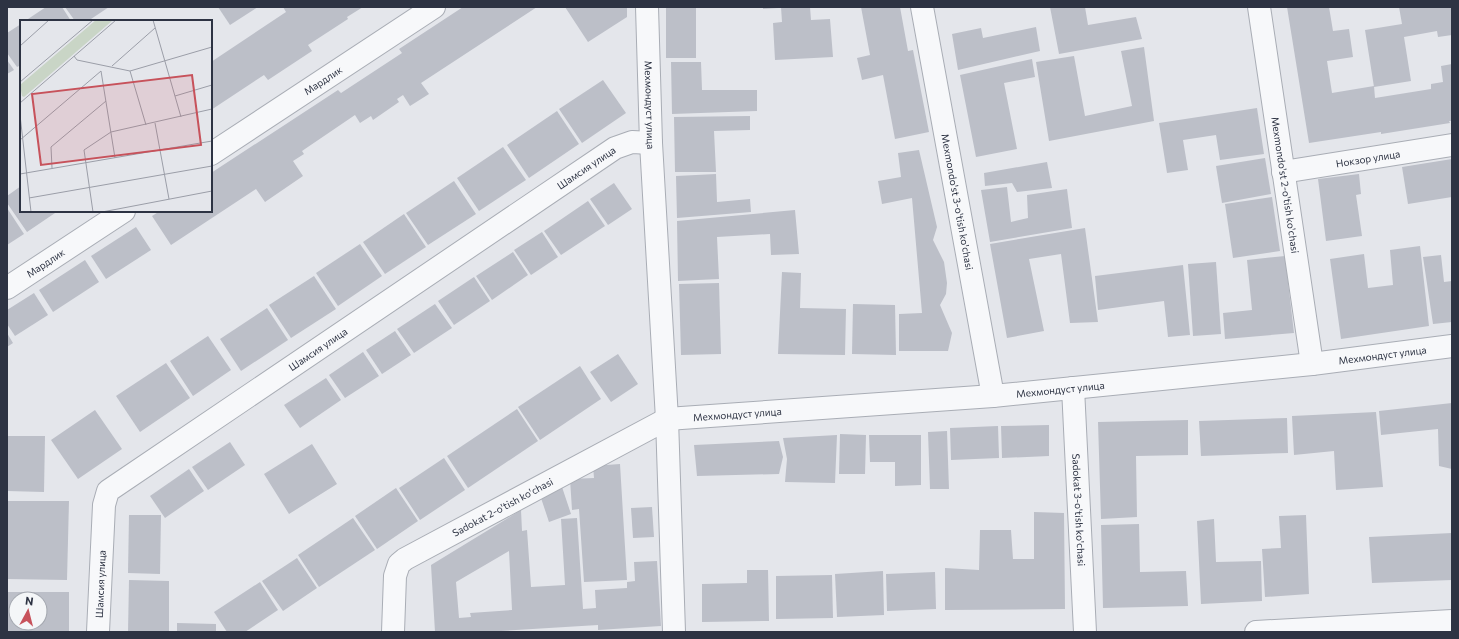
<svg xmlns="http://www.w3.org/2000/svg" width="1459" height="639" viewBox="0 0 1459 639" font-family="Commissioner,sans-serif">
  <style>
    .building { fill: #bcbfc8; fill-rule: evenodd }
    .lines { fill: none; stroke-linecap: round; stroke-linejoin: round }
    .minor-casing { stroke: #a9adb5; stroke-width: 24 }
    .minor { stroke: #f7f8fa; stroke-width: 22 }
    .labels { text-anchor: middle; stroke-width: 3; stroke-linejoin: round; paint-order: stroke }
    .street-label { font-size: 10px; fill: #2d3343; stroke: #f4f6f8 }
    .inset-road { fill: none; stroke: #9b9ea8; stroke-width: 1 }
    .view { fill: #c7525b; fill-opacity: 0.15; stroke: #c7525b; stroke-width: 2 }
    .inset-edge { fill: none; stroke: #2d3343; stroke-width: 2 }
  </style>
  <rect width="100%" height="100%" fill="#e4e6eb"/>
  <g class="building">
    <polygon points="46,7 62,7 71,21 25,21"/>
    <polygon points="65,7 109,7 88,21 75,21"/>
    <polygon points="218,7 258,7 230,25"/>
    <polygon points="283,7 363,7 347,17 348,19 308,45 312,51 268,80 264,75 211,110 211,62 286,12"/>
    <polygon points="463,7 537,7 421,83 429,94 410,106 403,95 397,99 399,102 373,120 371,116 360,123 355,115 302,151 304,154 293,161 303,176 265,202 256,189 171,245 152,216 160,211 211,211 211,173 338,90 341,93 402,53 399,49"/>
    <polygon points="565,7 627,7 627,17 588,42"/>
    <rect x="666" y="7" width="30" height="51"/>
    <polygon points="763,7 778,7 778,8 763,9"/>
    <polygon points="781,7 810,7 811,20 830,19 833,57 775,60 773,23 782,22"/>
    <polygon points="861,7 900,7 908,51 913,50 929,132 895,139 883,75 862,80 857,58 870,55"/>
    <polygon points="1050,7 1085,7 1088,25 1136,17 1142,39 1059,54"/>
    <polygon points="1287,7 1329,7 1333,31 1349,29 1353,57 1327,61 1332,93 1374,86 1375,98 1431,89 1431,84 1443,82 1441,66 1452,64 1452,121 1449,121 1450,123 1381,134 1381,132 1309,143"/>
    <polygon points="1399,7 1452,7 1452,35 1438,37 1437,31 1404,37 1411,81 1374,87 1365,30 1402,24"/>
    <polygon points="21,24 21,65 17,67 7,53 7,33"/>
    <polygon points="1036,27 1040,51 958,70 952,34 981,28 983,38"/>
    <polygon points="1144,47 1154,121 1049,141 1036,62 1074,56 1085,116 1132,106 1121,51"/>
    <polygon points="1032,59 1035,77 1004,83 1017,149 976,157 960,75"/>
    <polygon points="7,60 14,70 7,74"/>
    <polygon points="671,62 701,62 702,90 757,90 757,111 672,114"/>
    <polygon points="603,80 626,113 582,143 559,109"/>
    <polygon points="1257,108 1264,154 1220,160 1216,135 1183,140 1188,170 1167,173 1159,123"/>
    <polygon points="557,111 579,144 529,178 507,145"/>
    <polygon points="750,116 750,130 714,131 716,172 675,172 674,117"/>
    <polygon points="503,147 526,180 479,211 457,178"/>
    <polygon points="919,150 937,227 933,240 944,262 947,283 946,294 940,305 952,333 948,351 899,351 899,314 922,313 912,198 882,204 878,181 901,177 898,153"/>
    <polygon points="1265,158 1271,194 1222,203 1216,166"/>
    <polygon points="1452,159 1452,197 1408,204 1402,167"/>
    <polygon points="1047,162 1052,188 1017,192 1012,183 985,186 984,173"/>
    <polygon points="716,174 717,202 750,199 751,212 677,218 676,176"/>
    <polygon points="1359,174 1361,194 1356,195 1362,236 1326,241 1318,179"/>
    <polygon points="454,181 476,214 428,245 406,213"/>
    <polygon points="614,183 632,209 608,225 590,199"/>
    <polygon points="21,186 21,211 58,211 27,232 7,203 7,196"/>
    <polygon points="1007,187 1011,222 1028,218 1027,195 1067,189 1072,228 990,242 981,190"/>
    <polygon points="1272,197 1280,251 1233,258 1225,204"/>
    <polygon points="588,201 605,226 561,255 544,231"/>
    <polygon points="7,208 24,234 7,245"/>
    <polygon points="795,210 799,254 771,255 770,234 717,237 719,279 678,281 677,221"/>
    <polygon points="404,214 426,247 385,274 363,242"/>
    <polygon points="136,227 151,250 106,279 91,256"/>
    <polygon points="1085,228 1098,322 1070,323 1061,254 1029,259 1044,331 1007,338 990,244"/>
    <polygon points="542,232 558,257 531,275 514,250"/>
    <polygon points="360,244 382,276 338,306 316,273"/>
    <polygon points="1420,246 1429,326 1341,339 1330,259 1364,254 1368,288 1393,285 1390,250"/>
    <polygon points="513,252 528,275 492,300 476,276"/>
    <polygon points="1441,255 1444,282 1452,281 1452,322 1433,324 1423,257"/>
    <polygon points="1285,256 1294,333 1225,339 1223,313 1252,310 1247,260"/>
    <polygon points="85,260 99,282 53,312 39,290"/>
    <polygon points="1216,262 1221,334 1193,336 1188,264"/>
    <polygon points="1183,265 1190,335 1168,337 1164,301 1098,310 1095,276"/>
    <polygon points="782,272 801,273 800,308 846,309 845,355 778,354"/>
    <polygon points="314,276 336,309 291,338 269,305"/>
    <polygon points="474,277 490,301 454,325 438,301"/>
    <polygon points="719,283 721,354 681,355 679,284"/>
    <polygon points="34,293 48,315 15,336 7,324 7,310"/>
    <polygon points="435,304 452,328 414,353 397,329"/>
    <polygon points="853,304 895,305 896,355 852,354"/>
    <polygon points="267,308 288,340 241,371 220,339"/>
    <polygon points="395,331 411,355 382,374 366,350"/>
    <polygon points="7,333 13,343 7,347"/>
    <polygon points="208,336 231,370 193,396 170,361"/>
    <polygon points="363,352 379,376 345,398 329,375"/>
    <polygon points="618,354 638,384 611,402 590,372"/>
    <polygon points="166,363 190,398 140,432 116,396"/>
    <polygon points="580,366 601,399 540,440 518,407"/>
    <polygon points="326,378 341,400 300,428 284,405"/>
    <polygon points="1452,403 1452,469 1439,466 1438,429 1381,435 1379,411"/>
    <polygon points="517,409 538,441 468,488 447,456"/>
    <polygon points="95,410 122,449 78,479 51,440"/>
    <polygon points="1376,412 1383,487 1336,490 1334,451 1294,455 1292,416"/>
    <polygon points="1287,418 1288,453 1201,456 1199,421"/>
    <polygon points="1188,420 1188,455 1136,456 1137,517 1101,519 1098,422"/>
    <polygon points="1049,425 1049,456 1002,458 1001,426"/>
    <polygon points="998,426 999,458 951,460 950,428"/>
    <polygon points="947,431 949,489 930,489 928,432"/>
    <polygon points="840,434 866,435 865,474 839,474"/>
    <polygon points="837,435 835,483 785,482 787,459 783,438"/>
    <polygon points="869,435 921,435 921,485 895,486 895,462 870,462"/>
    <polygon points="7,436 45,436 44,492 7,491"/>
    <polygon points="779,441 783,457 779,474 697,476 694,445"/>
    <polygon points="230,442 245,465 208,490 192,467"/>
    <polygon points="312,444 337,484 289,514 264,474"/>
    <polygon points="444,458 465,490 420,520 399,488"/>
    <polygon points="620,464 627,580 584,582 579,509 572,510 570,479 594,478 593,466"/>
    <polygon points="189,469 204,491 165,518 150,496"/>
    <polygon points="561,484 571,514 549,522 540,495"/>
    <polygon points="396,488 418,521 377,549 355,516"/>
    <polygon points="7,501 69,501 67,580 7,579"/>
    <polygon points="652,507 654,537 633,538 631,508"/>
    <path d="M521,510L522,531L527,530L531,587L565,585L561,519L577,518L583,609L596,608L595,590L627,588V582L635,581L634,562L657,561L661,626L598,630V625L484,632H435L431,565ZM509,551L512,610L470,613L471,617L459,618L456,582Z"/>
    <polygon points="1034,512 1064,513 1065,609 945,610 945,568 979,570 980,530 1011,530 1013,559 1034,559"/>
    <polygon points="129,515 161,515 160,574 128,573"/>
    <polygon points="1306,515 1309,594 1265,597 1262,549 1281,548 1279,516"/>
    <polygon points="353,518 375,550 319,587 298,555"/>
    <polygon points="1214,519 1216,562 1261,561 1262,601 1201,604 1197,521"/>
    <polygon points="1139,524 1140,572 1186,571 1188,606 1103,608 1101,525"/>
    <polygon points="1452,533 1452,580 1372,583 1369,537"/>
    <polygon points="297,558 317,588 283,611 262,581"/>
    <polygon points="747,570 768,570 769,621 702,622 702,584 747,583"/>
    <polygon points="883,571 884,615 837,617 835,574"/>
    <polygon points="935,572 936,609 887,611 886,574"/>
    <polygon points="832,575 833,618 776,619 776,576"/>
    <polygon points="129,580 169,581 169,632 128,632"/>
    <polygon points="260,582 278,610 245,632 227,632 214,612"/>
    <path d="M7,592H69V632H7ZM16,599H40V623H16Z"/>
    <polygon points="177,623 216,624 216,632 177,632"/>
  </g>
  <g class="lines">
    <defs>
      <g id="minor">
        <path id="s1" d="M647,7L651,143L667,419L674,632"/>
        <path id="s2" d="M922,7L993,396"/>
        <path id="s3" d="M1259,7L1312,364"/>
        <path id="s4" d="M211,154L434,7"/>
        <path id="s5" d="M1283,172L1452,145"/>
        <path id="s6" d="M7,288L124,211"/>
        <path id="s7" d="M1073,388L1085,632"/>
        <path id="s8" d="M98,632L104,505L108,491L615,148L632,142L651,143"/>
        <path id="s9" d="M393,632L395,576L399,564L405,559L667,419L993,396L1312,364L1452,346"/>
        <polyline points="1256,632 1452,621"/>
      </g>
    </defs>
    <use href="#minor" class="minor-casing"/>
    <use href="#minor" class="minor"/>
  </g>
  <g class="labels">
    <g class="street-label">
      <text dy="4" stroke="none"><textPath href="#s4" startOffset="134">Мардлик</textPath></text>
      <text dy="4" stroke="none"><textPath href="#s1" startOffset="98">Мехмондуст улица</textPath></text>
      <text dy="4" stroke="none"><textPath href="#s5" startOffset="86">Нокзор улица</textPath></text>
      <text dy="4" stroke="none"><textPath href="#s8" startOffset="719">Шамсия улица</textPath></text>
      <text dy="4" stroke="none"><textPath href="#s3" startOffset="180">Mexmondo'st 2-o'tish ko'chasi</textPath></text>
      <text dy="4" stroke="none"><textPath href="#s2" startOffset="198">Mexmondo'st 3-o'tish ko'chasi</textPath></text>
      <text dy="4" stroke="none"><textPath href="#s6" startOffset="46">Мардлик</textPath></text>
      <text dy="4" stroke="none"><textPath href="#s8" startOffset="395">Шамсия улица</textPath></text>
      <text dy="4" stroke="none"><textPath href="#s9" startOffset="1092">Мехмондуст улица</textPath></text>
      <text dy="4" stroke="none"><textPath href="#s9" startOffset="768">Мехмондуст улица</textPath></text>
      <text dy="4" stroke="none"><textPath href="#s9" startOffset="444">Мехмондуст улица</textPath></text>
      <text dy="4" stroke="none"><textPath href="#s9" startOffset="187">Sadokat 2-o'tish ko'chasi</textPath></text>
      <text dy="4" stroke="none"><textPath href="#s7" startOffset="122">Sadokat 3-o'tish ko'chasi</textPath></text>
      <text dy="4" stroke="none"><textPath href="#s8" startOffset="48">Шамсия улица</textPath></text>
    </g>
  </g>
  <g transform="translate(20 20)">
    <rect width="192" height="192" fill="#e4e6eb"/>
    <path d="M76,0H93L4,77L2,76L0,65Z" fill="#c9d5c6"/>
    <path class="inset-road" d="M133,0L161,97M0,26L29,0M54,36L57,40L110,51L192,27M92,46L135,8M81,51L95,138M110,51L126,105M0,62L73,0M155,76L192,65M0,83L96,0M0,95L11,192M135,103L149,179M0,120L81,51M32,148L31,127L86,81M0,154L192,121M9,178L192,146M73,192L64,130L91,112L192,89M82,192L192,171"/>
    <path class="view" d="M172,55L181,125L21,145L12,74Z"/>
    <rect width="192" height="192" class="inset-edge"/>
  </g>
  <rect width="1459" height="639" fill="none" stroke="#2d3343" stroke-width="16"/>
  <g transform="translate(28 611) rotate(7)"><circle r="19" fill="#f4f6f8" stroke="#a4a8b0"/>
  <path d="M0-3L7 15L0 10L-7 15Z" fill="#c7525b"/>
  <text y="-6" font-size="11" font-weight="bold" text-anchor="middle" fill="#2d3343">N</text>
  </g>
</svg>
